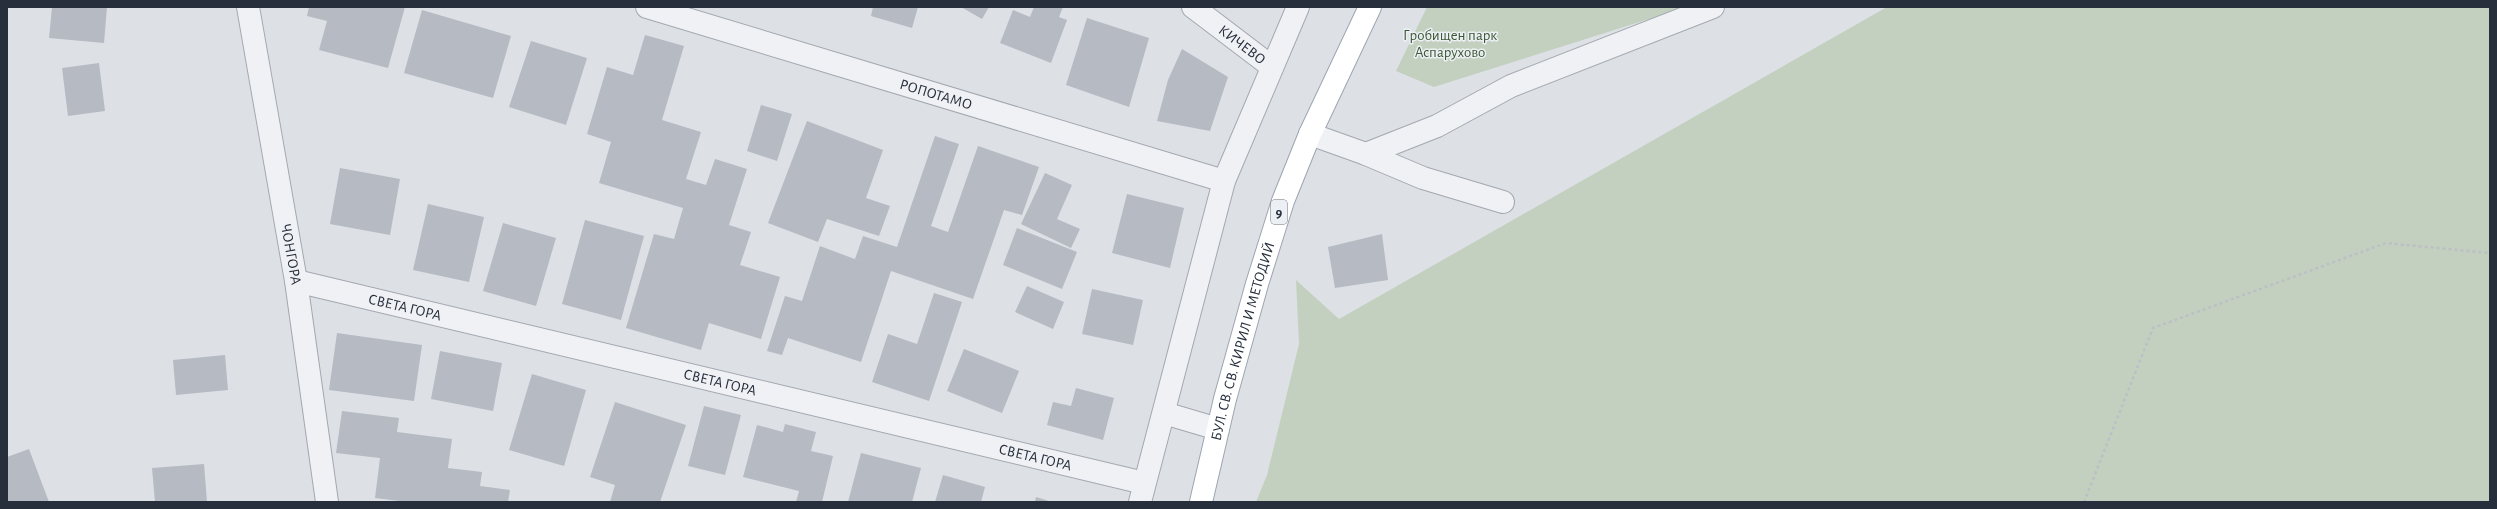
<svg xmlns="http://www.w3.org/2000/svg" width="2497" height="509" viewBox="0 0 2497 509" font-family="'Alegreya Sans',sans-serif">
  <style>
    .green { fill: #c3d0bf }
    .building { fill: #b5bac3 }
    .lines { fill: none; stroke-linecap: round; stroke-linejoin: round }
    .minor-casing { stroke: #a3a8b0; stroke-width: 24 }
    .major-casing { stroke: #9da5b2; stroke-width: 24 }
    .path { stroke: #bcbfc5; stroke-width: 2.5; stroke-dasharray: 3 3; stroke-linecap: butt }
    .minor { stroke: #f0f1f5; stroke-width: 22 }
    .major { stroke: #fff; stroke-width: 22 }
    .labels { text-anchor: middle; stroke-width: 3; stroke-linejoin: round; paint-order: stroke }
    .shield { fill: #ecf0f4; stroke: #626973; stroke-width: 1 }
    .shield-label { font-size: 14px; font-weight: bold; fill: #272f3c }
    .park-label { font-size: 15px; fill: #3c5735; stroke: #ecf0f4 }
    .street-label { font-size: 15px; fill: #272f3c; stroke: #ecf0f4 }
  </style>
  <rect width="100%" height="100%" fill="#dde1e6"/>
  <g class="green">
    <polygon points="1427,7 1687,7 1434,87 1396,71"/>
    <polygon points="1887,7 2490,7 2490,502 1256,502 1267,475 1299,344 1296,280 1339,319"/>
  </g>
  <g class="building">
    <polygon points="52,7 107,7 104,43 49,38"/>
    <polygon points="309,7 405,7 388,68 319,50 327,21 307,16"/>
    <polygon points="873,7 918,7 912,28 871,16"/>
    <polygon points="961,7 989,7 982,19"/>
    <polygon points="1034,7 1063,7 1059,17 1067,20 1051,63 1000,43 1013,10 1030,17"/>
    <polygon points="422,10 511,36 493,98 404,73"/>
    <polygon points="1087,18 1149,38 1129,107 1066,85"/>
    <polygon points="645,35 684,46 662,120 701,132 686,179 706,185 715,159 747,169 729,225 751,232 740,265 780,277 761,339 709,323 701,350 626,328 654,234 674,239 683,208 599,183 611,142 587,134 607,67 633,75"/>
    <polygon points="531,41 587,58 566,125 509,107"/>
    <polygon points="1182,49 1228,77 1210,131 1157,121 1168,80"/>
    <polygon points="99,63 105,111 68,116 62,68"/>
    <polygon points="761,105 792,114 777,161 747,151"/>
    <polygon points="807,121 883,150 866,198 890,206 879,236 827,219 818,242 768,223"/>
    <polygon points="935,136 959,144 931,226 948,232 978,146 1039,167 1022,215 1004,210 973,299 891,271 861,362 788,338 782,355 767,351 785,296 802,301 820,246 868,264 855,259 863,236 897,247"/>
    <polygon points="340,168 400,179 390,235 330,224"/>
    <polygon points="1045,173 1072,185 1057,219 1080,229 1071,248 1021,224"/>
    <polygon points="1127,194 1184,208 1170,268 1112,253"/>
    <polygon points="428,204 484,217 469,282 413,270"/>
    <polygon points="585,220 644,236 621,320 562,304"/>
    <polygon points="503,223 556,238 536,306 483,291"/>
    <polygon points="1017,228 1077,252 1062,289 1003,265"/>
    <polygon points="1382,234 1388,280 1335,288 1328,247"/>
    <polygon points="1027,286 1064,302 1053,329 1015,312"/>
    <polygon points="1092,289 1143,300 1133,345 1082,334"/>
    <polygon points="934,293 962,302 929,401 872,382 888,334 917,344"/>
    <polygon points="337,333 422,345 414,401 329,390"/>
    <polygon points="964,349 1019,371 1002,413 947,391"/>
    <polygon points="440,351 502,363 493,411 431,399"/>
    <polygon points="225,355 228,390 176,395 173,360"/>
    <polygon points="532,374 586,390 564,466 509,450"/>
    <polygon points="1076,388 1114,398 1103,440 1047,425 1053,402 1071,406"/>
    <polygon points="615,402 686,425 660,502 610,502 615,485 590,477"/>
    <polygon points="704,406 741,415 725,475 688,466"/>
    <polygon points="342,411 399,418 397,432 452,439 448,468 482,472 480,486 510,490 508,502 408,502 375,498 380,458 336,453"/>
    <polygon points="785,424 816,432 811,451 833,456 822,502 796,502 799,491 743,477 757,425 783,432"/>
    <polygon points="29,449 49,502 7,502 7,457"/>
    <polygon points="861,453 921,468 912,502 848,502"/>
    <polygon points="204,464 207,502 155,502 152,468"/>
    <polygon points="943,475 985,487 981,502 935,502"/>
    <polygon points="1036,497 1052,502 1035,502"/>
  </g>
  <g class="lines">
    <defs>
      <g id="minor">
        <path id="s1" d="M248,7L296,281L327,502"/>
        <path id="s2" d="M647,7L1224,181"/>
        <path id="s3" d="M1193,7L1272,67"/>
        <polyline points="1310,134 1366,154 1437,126 1511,86 1713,7"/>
        <polyline points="1366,154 1423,178 1503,202"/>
        <path id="s4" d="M296,281L1144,483"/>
        <polyline points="1164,413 1218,429"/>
        <polyline points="1140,502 1224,181 1298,7"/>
      </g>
      <g id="major">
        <path id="s5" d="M1201,502L1225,399L1257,284L1283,201L1310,134L1370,7"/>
      </g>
    </defs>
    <use href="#minor" class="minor-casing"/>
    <use href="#major" class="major-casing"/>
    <polyline class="path" points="2084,502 2153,328 2386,243 2490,253"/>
    <use href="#minor" class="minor"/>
    <use href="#major" class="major"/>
  </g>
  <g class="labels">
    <rect class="shield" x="1271" y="200" width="16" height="24" rx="3"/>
    <g class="shield-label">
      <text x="1279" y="217">9</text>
    </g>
    <g class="park-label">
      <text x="1450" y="40">Гробищен парк<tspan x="1450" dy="17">Аспарухово</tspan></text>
    </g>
    <g class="street-label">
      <text dy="5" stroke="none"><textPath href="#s3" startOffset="62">КИЧЕВО</textPath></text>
      <text dy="5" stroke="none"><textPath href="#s2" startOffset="302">РОПОТАМО</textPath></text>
      <text dy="5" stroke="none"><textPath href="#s1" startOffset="251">ЧОНГОРА</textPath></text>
      <text dy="5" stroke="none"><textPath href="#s4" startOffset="112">СВЕТА ГОРА</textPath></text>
      <text dy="5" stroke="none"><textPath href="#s5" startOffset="166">БУЛ. СВ. СВ. КИРИЛ И МЕТОДИЙ</textPath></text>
      <text dy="5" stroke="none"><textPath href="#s4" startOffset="436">СВЕТА ГОРА</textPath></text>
      <text dy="5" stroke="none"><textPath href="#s4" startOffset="760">СВЕТА ГОРА</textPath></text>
    </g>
  </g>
  <rect width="2497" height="509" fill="none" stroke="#272f3c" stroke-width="16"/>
</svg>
